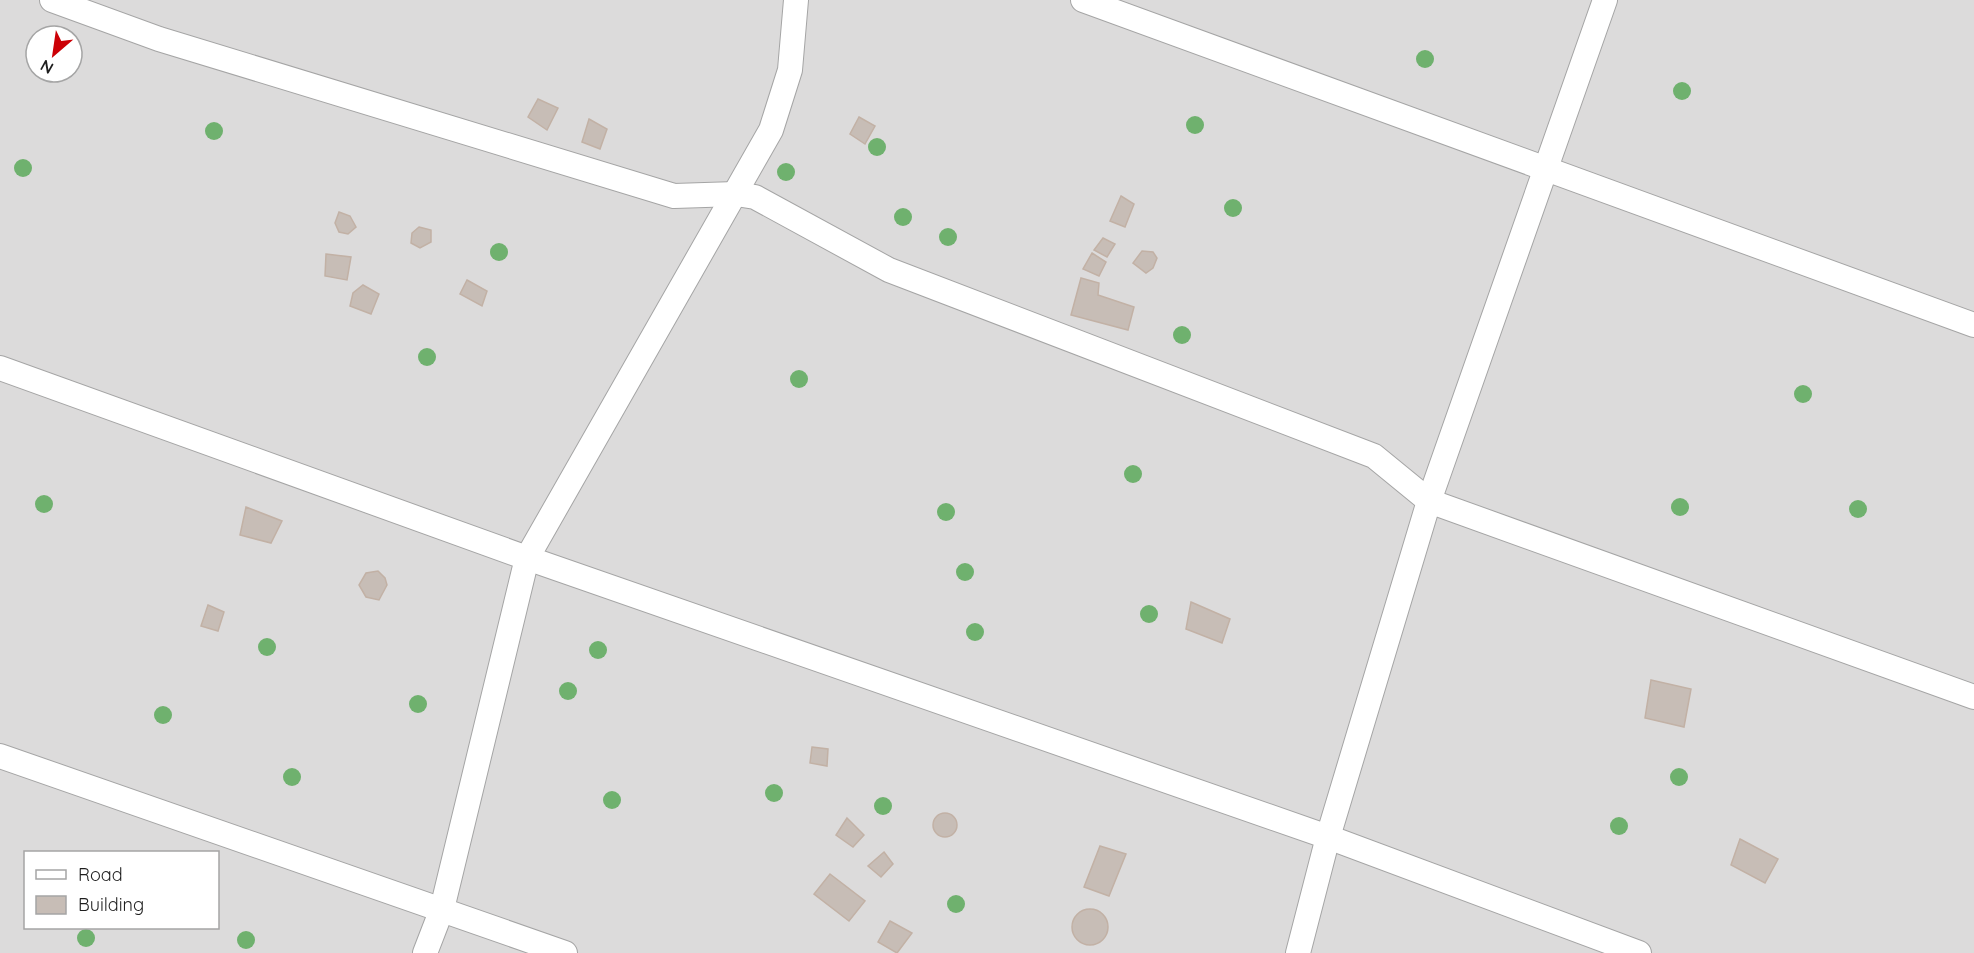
<svg xmlns="http://www.w3.org/2000/svg" width="1974" height="953" viewBox="0 0 1974 953" font-family="Quicksand,sans-serif">
  <style>
    .residential { fill: #dcdbdb; fill-rule: evenodd }
    .building { fill: #c7bdb6; stroke: #c2b1a5; stroke-width: 1.5 }
    .lines { fill: none; stroke-linecap: round; stroke-linejoin: round }
    .street-casing { stroke: #a5a5a5; stroke-width: 26 }
    .street { stroke: #fff; stroke-width: 24 }
    .tree { fill: #6fb16e }
  </style>
  <rect width="100%" height="100%" fill="#efebe3"/>
  <path class="residential" d="M0,0H1974V953H0ZM36,36H72V72H36ZM26,852H218V928H26Z"/>
  <g class="building">
    <polygon points="538,99 558,108 547,130 528,117"/>
    <polygon points="859,117 875,126 865,144 850,134"/>
    <polygon points="589,119 607,129 600,149 582,142"/>
    <polygon points="1121,196 1134,204 1125,227 1110,221"/>
    <polygon points="339,212 350,216 356,227 348,234 339,232 335,223"/>
    <polygon points="419,227 431,230 431,242 420,248 411,243 412,233"/>
    <polygon points="1103,238 1115,244 1107,257 1094,250"/>
    <polygon points="1142,251 1153,252 1157,258 1153,268 1146,273 1133,263"/>
    <polygon points="1092,253 1106,262 1099,276 1083,269"/>
    <polygon points="326,254 351,257 347,280 325,276"/>
    <polygon points="1081,278 1099,283 1098,295 1134,307 1128,330 1071,315"/>
    <polygon points="467,280 487,291 482,306 460,294"/>
    <polygon points="363,285 379,294 371,314 350,306 353,293"/>
    <polygon points="246,507 282,521 271,543 240,535"/>
    <polygon points="378,571 385,578 387,585 379,600 366,597 359,585 366,573"/>
    <polygon points="1191,602 1230,619 1222,643 1186,629"/>
    <polygon points="208,605 224,612 218,631 201,626"/>
    <polygon points="1651,680 1691,689 1684,727 1645,718"/>
    <polygon points="812,747 828,749 827,766 810,763"/>
    <circle cx="945" cy="825" r="12"/>
    <polygon points="847,818 864,835 853,847 836,835"/>
    <polygon points="1740,839 1778,859 1765,883 1731,865"/>
    <polygon points="1100,846 1126,854 1109,896 1084,887"/>
    <polygon points="884,852 893,864 881,877 868,866"/>
    <polygon points="830,874 865,901 849,921 814,894"/>
    <circle cx="1090" cy="927" r="18"/>
    <polygon points="890,921 912,933 897,953 878,942"/>
  </g>
  <g class="lines">
    <defs>
      <g id="street">
        <polyline points="52,0 159,39 674,196 736,194 755,197 889,270 1374,456 1429,501 1974,697"/>
        <polyline points="1083,0 1974,325"/>
        <polyline points="0,368 527,558 1328,837 1639,953"/>
        <polyline points="0,756 565,953"/>
        <polyline points="425,953 442,909 527,558 771,130 790,70 796,0"/>
        <polyline points="1298,953 1328,837 1429,501 1605,0"/>
      </g>
    </defs>
    <use href="#street" class="street-casing"/>
    <use href="#street" class="street"/>
  </g>
  <g class="tree">
    <circle cx="1425" cy="59" r="9"/>
    <circle cx="1682" cy="91" r="9"/>
    <circle cx="1195" cy="125" r="9"/>
    <circle cx="214" cy="131" r="9"/>
    <circle cx="877" cy="147" r="9"/>
    <circle cx="23" cy="168" r="9"/>
    <circle cx="786" cy="172" r="9"/>
    <circle cx="1233" cy="208" r="9"/>
    <circle cx="903" cy="217" r="9"/>
    <circle cx="948" cy="237" r="9"/>
    <circle cx="499" cy="252" r="9"/>
    <circle cx="1182" cy="335" r="9"/>
    <circle cx="427" cy="357" r="9"/>
    <circle cx="799" cy="379" r="9"/>
    <circle cx="1803" cy="394" r="9"/>
    <circle cx="1133" cy="474" r="9"/>
    <circle cx="44" cy="504" r="9"/>
    <circle cx="1680" cy="507" r="9"/>
    <circle cx="1858" cy="509" r="9"/>
    <circle cx="946" cy="512" r="9"/>
    <circle cx="965" cy="572" r="9"/>
    <circle cx="1149" cy="614" r="9"/>
    <circle cx="975" cy="632" r="9"/>
    <circle cx="267" cy="647" r="9"/>
    <circle cx="598" cy="650" r="9"/>
    <circle cx="568" cy="691" r="9"/>
    <circle cx="418" cy="704" r="9"/>
    <circle cx="163" cy="715" r="9"/>
    <circle cx="292" cy="777" r="9"/>
    <circle cx="1679" cy="777" r="9"/>
    <circle cx="774" cy="793" r="9"/>
    <circle cx="612" cy="800" r="9"/>
    <circle cx="883" cy="806" r="9"/>
    <circle cx="1619" cy="826" r="9"/>
    <circle cx="956" cy="904" r="9"/>
    <circle cx="86" cy="938" r="9"/>
    <circle cx="246" cy="940" r="9"/>
  </g>
  <rect x="24" y="851" width="195" height="78" fill="#ffffff" stroke="#a5a5a5" stroke-width="1.5"/>
  <rect x="36" y="870" width="30" height="9" fill="#ffffff" stroke="#a5a5a5" stroke-width="1.5"/>
  <text x="78" y="881" font-size="18" fill="#1e1e1e">Road</text>
  <rect x="36" y="896" width="30" height="18" fill="#c7bdb6" stroke="#a5a5a5" stroke-width="1.5"/>
  <text x="78" y="911" font-size="18" fill="#1e1e1e">Building</text>
  <g transform="translate(54 54) rotate(209)"><circle r="28" fill="#ffffff" stroke="#a5a5a5" stroke-width="1.5"/>
  <path d="M0-4.5L10 22L0 15L-10 22Z" fill="#cc0006"/>
  <text y="-9" font-size="16" font-weight="bold" text-anchor="middle" fill="#1e1e1e">N</text>
  </g>
</svg>
